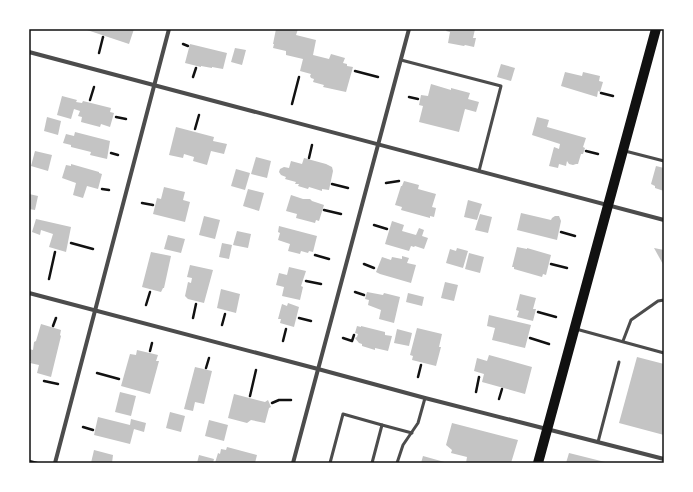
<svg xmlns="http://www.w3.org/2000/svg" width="693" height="492" viewBox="0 0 693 492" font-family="Barlow,sans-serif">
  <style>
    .building { fill: #c4c4c4 }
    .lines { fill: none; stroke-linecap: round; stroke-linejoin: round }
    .path { stroke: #111; stroke-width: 2.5 }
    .service { stroke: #4c4c4c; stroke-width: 3 }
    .minor { stroke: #4c4c4c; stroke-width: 4 }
    .primary { stroke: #111; stroke-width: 10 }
    .neatline { fill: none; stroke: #111; stroke-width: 1.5 }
  </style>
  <rect width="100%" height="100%" fill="#fff"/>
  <g class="building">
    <polygon points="84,29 134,29 129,44"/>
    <polygon points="276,29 298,29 296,35 316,40 313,55 329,59 331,54 345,58 343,63 347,64 347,66 353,67 346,92 323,87 324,85 313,82 314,79 311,78 310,76 311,74 300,71 303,59 286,55 286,51 273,48 274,44 273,44"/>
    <polygon points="447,29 475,29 473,38 476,38 474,47 465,45 464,46 448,43 450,32 446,31"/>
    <polygon points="190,44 227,53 223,69 212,67 212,68 201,66 201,67 185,63"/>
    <polygon points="235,48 246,50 242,65 231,62"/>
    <polygon points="501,64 515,68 511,81 497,77"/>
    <polygon points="565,72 582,76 583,72 600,76 599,81 603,82 600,92 598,91 597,97 561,86"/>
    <polygon points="431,84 451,90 451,88 470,93 468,99 479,102 476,112 465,109 459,132 419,122 423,106 419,105 421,95 428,96"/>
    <polygon points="62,96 77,100 76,102 82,103 83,101 111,108 110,112 114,113 110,127 101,124 100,127 81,122 82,117 78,116 80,111 74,109 71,119 57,115"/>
    <polygon points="47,117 61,121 58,135 44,131"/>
    <polygon points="537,117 549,120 547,127 586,138 583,147 585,148 583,154 581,154 578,164 576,164 573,165 569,164 567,161 566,166 559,164 558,168 549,166 554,147 559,149 560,144 532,135"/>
    <polygon points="176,127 214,137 213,141 227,144 224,154 211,151 207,165 193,161 194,157 184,154 183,158 169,155"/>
    <polygon points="75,132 110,141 107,159 90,155 91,152 71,147 71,145 63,143 66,134 74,136"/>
    <polygon points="35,151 52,155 48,171 31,166"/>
    <polygon points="256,157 271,161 267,178 251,174"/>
    <polygon points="304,158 326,164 332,167 333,171 329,190 322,189 322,191 309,187 308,189 298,186 299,184 295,184 296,182 285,179 286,177 281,175 279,172 280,169 284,167 289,168 291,161 302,164"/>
    <polygon points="71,164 99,172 99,173 102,174 98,189 87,186 83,198 73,195 76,183 62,178 66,165 71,166"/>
    <polygon points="656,166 664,168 664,191 655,188 655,186 651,184"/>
    <polygon points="236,169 250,173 245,190 231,186"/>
    <polygon points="404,181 419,185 418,189 436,194 432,207 436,208 434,217 430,216 430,218 401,210 402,207 395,205 401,186 402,186"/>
    <polygon points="164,187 185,192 183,200 190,202 185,222 153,214 157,198 161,199"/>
    <polygon points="248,189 264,193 259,211 243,206"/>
    <polygon points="29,194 38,196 35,210 29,209"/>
    <polygon points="291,195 303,199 310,199 312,201 324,205 319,221 316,220 315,223 296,218 297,214 286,211"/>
    <polygon points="468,200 482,204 477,220 464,217"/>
    <polygon points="521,213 551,220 552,218 555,216 559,216 561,221 557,240 517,230"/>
    <polygon points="480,214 492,217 488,233 475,230"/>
    <polygon points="204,216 220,220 215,239 199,235"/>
    <polygon points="36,219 71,227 66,252 49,247 53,234 41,230 40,235 32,232"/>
    <polygon points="392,221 404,225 402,231 416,235 419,228 424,230 422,236 428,238 424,249 415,246 414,247 411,246 409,251 385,244"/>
    <polygon points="279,226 317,236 313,252 309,251 308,253 301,251 300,254 288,251 290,244 278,240 280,233 278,232"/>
    <polygon points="237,231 251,234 248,248 233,245"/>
    <polygon points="168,235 185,239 181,253 164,249"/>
    <polygon points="222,243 232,245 229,259 219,257"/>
    <polygon points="517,247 527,249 527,248 551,255 546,275 543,274 542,277 514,269 514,267 512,267"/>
    <polygon points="457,248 468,251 463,268 446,263 450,249 456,251"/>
    <polygon points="654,248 664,250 664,266"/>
    <polygon points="151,252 171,256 164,288 163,288 161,292 142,287"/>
    <polygon points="469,253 484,257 480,273 465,269"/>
    <polygon points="402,256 409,258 407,263 416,265 411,283 380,274 376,272 382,257 391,260 392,257 402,259"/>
    <polygon points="190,265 213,270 204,303 188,299 185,296 188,282 191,283 192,278 187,277"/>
    <polygon points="289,267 306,271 301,286 303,287 300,300 282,296 284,287 276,285 279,273 287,275"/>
    <polygon points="445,282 458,285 454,301 441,298"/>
    <polygon points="221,289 240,294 236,313 217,308"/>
    <polygon points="367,292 383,295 384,293 400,297 394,323 379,319 381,310 368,305 369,300 365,299"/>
    <polygon points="408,293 424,297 422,306 406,302"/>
    <polygon points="520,294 536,298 533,309 536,309 533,321 517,317 519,311 516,310"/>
    <polygon points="288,303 299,307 294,327 280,323 281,319 278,319 282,304 287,306"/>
    <polygon points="489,315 531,325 525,348 492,340 495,328 487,326"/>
    <polygon points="41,324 61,330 60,335 61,336 51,377 37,373 39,365 30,363 31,361 29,360 29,349 33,350 34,342 36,341"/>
    <polygon points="357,326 361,327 361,326 385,332 385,335 392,336 388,351 375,348 375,350 362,346 362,344 359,343 355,338 357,337 358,334 355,333"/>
    <polygon points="417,328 442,334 439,347 441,347 436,366 412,360 413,356 410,355"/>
    <polygon points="397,329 412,333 409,346 394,343"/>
    <polygon points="137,350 158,355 156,361 159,361 150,394 121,386 130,354 136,355"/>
    <polygon points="489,355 532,367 525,394 482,382 484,374 474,371 477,358 487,361"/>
    <polygon points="637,357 664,364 664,435 619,423"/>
    <polygon points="195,367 212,371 204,404 195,402 193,411 184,409"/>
    <polygon points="120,392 136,396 131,416 115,412"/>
    <polygon points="234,394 265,402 268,400 271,407 269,408 265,423 251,420 247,423 228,418"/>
    <polygon points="170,412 185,416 181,432 166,428"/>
    <polygon points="98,417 130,425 131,419 146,423 144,432 134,429 130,444 94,435"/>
    <polygon points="209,420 228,425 224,441 205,436"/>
    <polygon points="452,423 518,440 511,463 466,463 467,457 451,453 452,450 446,445"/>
    <polygon points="227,447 257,455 255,463 215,463 218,453 220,454 221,449 226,450"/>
    <polygon points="94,450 113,455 112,463 91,463"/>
    <polygon points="569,453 605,462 604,463 566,463"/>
    <polygon points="199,455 214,459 213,463 197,463"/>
    <polygon points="423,456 448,463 421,463"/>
  </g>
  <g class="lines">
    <g class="path">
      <polyline points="183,44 188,46"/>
      <polyline points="99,53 103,37"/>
      <polyline points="355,71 378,77"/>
      <polyline points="193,77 196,68"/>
      <polyline points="601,93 613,96"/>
      <polyline points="409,97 418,99"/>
      <polyline points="90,100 94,87"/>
      <polyline points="292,104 299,77"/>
      <polyline points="116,117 126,119"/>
      <polyline points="195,129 199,115"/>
      <polyline points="586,151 598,154"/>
      <polyline points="111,153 118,155"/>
      <polyline points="309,158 312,145"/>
      <polyline points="386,183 399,181"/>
      <polyline points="332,184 348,188"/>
      <polyline points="102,189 109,190"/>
      <polyline points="142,203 153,205"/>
      <polyline points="324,210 341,214"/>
      <polyline points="374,225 387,229"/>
      <polyline points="561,232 575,236"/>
      <polyline points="71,243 93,249"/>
      <polyline points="315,255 329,259"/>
      <polyline points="364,264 374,268"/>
      <polyline points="551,264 567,268"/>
      <polyline points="49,279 55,252"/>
      <polyline points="306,281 321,284"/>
      <polyline points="355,292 364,295"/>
      <polyline points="146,305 150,292"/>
      <polyline points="538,312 556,317"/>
      <polyline points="193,318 196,304"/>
      <polyline points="299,318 311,321"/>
      <polyline points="222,325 225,314"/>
      <polyline points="53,326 56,318"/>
      <polyline points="343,338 352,341 354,335"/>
      <polyline points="530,338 549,344"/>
      <polyline points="283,341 286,329"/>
      <polyline points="150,351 152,343"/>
      <polyline points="206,368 209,358"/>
      <polyline points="97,373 119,379"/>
      <polyline points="418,377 421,365"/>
      <polyline points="44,381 58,384"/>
      <polyline points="476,392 479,377"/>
      <polyline points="250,396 256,370"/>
      <polyline points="499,399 502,389"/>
      <polyline points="272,403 279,400 291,400"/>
      <polyline points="83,427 93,430"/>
      <polyline points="29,461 37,463"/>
    </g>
    <g class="service">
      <polyline points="401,60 501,86 479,171"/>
      <polyline points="625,151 664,161"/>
      <polyline points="576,329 664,353"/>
      <polyline points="623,341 631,320 658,301 664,300"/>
      <polyline points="598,442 619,362"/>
      <polyline points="330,463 343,414 382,425"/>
      <polyline points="372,463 382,425 412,433"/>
      <polyline points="397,463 403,445 418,423 425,398"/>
    </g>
    <g class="minor">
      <polyline points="29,52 664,220"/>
      <polyline points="29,293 318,369 425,398 664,459"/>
      <polyline points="55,463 169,29"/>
      <polyline points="293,463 409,29"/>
    </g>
    <polyline class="primary" points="538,463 656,29"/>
  </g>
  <rect width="693" height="492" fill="none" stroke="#ffffff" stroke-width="60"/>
  <rect x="30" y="30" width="633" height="432" class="neatline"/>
</svg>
